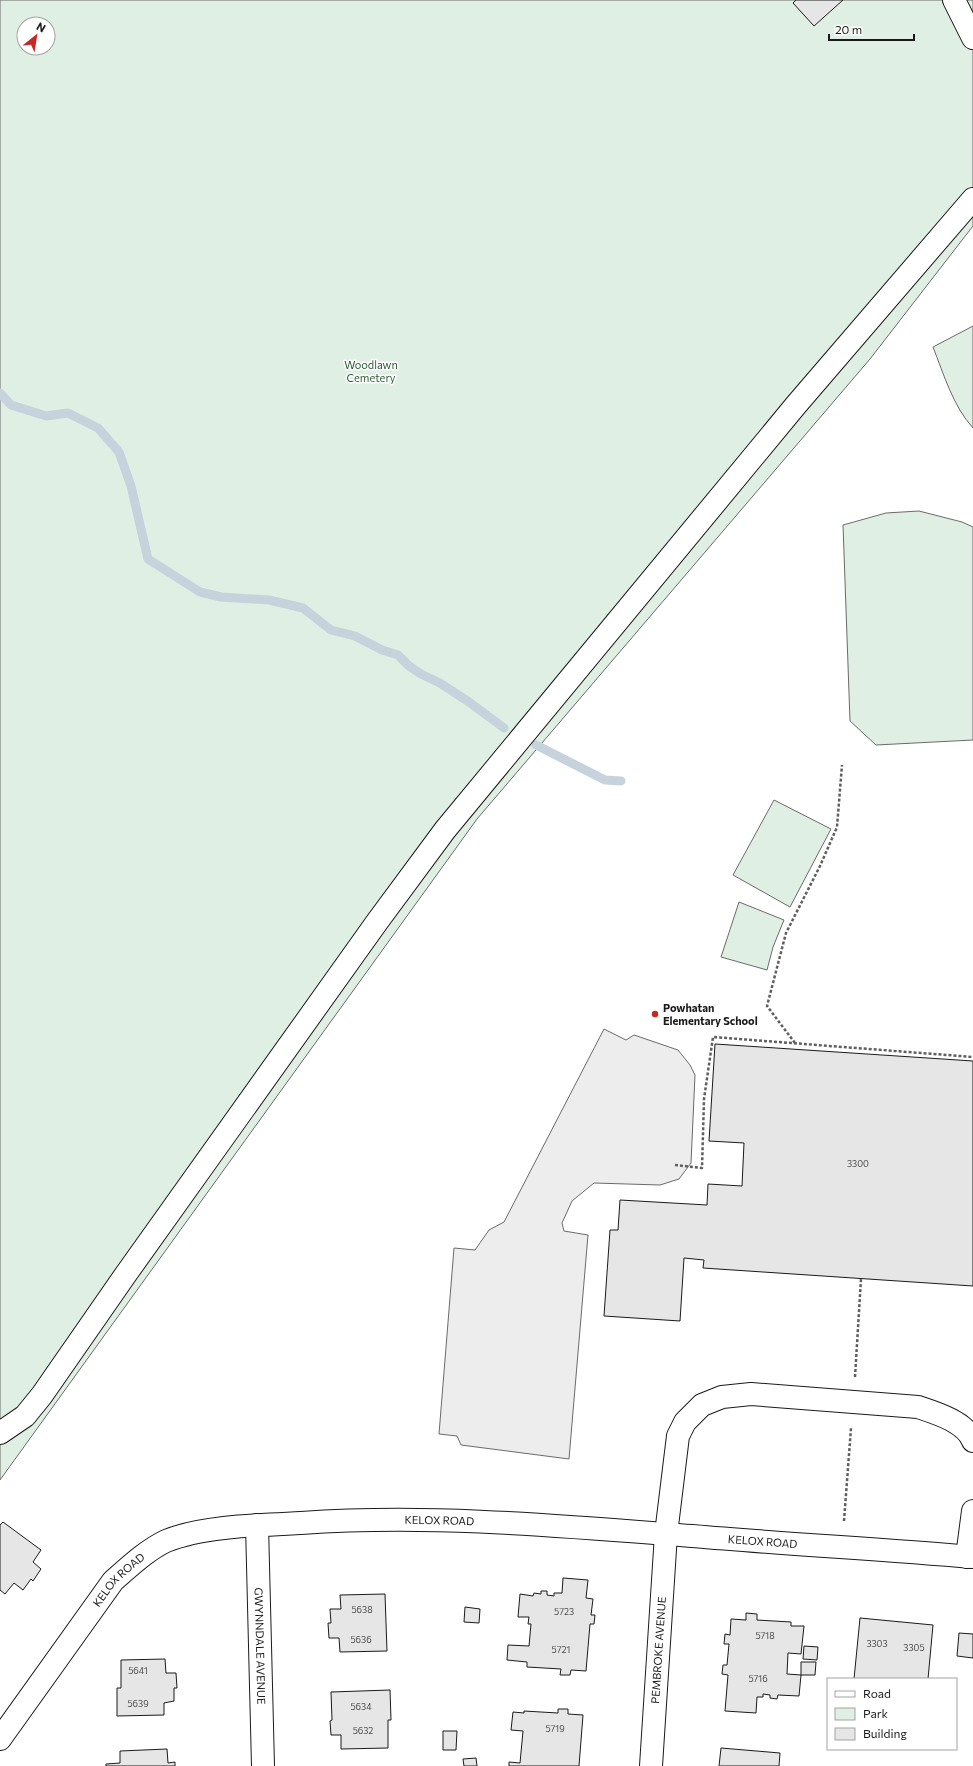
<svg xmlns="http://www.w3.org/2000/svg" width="973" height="1766" viewBox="0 0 973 1766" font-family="Commissioner,sans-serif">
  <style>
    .green { fill: #e0efe3; stroke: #6a6a6a; fill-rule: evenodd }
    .parking { fill: #ededed; stroke: #6a6a6a }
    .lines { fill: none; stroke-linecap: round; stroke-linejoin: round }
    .stream { stroke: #c6d2dc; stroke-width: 9 }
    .building { fill: #e6e6e6; stroke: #1a1a1a }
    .minor-casing { stroke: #1a1a1a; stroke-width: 24 }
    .path { stroke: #5f5f5f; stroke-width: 2.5; stroke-dasharray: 3 2; stroke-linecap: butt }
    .minor { stroke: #fff; stroke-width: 22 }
    .poi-dot { fill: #c62828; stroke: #fff; stroke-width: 1.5 }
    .labels { text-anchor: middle; stroke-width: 3; stroke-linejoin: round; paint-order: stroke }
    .number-label { font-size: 9px; fill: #4d4d4d }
    .park-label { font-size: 11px; fill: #2b5a34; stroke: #fff }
    .poi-label { font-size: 11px; font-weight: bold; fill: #1a1a1a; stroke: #fff; text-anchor: start }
    .street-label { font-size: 11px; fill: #1a1a1a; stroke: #fff }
  </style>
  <rect width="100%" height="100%" fill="#fff"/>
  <g class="green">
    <path d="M0,0H973V226L870,359L477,819L0,1480ZM24,24H48V48H24Z"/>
    <path d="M973,326V428C953,406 944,375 933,347Z"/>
    <polygon points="919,511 962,522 973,527 973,740 876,745 850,721 843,525 886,513"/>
    <polygon points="774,800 831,829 790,907 733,875"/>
    <polygon points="739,902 784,920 773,947 767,970 721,957"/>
  </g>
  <polygon class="parking" points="604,1029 626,1040 634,1035 678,1050 690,1065 695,1075 691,1163 679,1179 660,1185 594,1183 572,1201 562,1223 564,1231 588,1235 569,1459 461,1445 457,1436 439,1434 454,1248 475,1250 489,1230 504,1222"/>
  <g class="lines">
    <g class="stream">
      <polyline points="0,393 11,405 46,416 68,413 98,428 119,452 131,486 148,559 200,592 221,597 269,600 303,608 331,630 355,636 382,650 398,655 409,666 421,674 440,683 469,702 504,728"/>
      <polyline points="536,745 605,780 621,781"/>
    </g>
  </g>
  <g class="building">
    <polygon points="796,0 843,0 814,26 793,3"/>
    <polygon points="715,1044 973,1061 973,1286 703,1268 704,1260 684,1258 680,1321 604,1316 610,1230 618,1230 620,1200 707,1205 708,1184 742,1186 744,1143 709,1141"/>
    <polygon points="3,1522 41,1550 33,1562 41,1569 33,1581 31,1579 23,1590 14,1583 5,1594 0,1590 0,1525"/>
    <polygon points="563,1578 588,1580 586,1598 593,1599 591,1615 595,1615 594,1624 590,1624 586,1671 571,1670 570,1675 560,1675 561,1669 527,1667 527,1662 507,1660 508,1645 529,1646 531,1624 528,1624 529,1617 518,1617 520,1594 533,1596 534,1593 541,1594 541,1591 547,1591 547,1595 554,1596 554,1593 562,1593"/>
    <polygon points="385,1594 387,1651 340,1652 339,1638 329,1638 328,1623 331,1623 330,1609 341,1609 340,1595"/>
    <polygon points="465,1607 480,1609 479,1623 464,1622"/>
    <polygon points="746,1613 757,1614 757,1620 791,1622 791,1626 804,1626 801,1654 788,1653 787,1674 801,1675 799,1696 778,1695 777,1699 770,1698 770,1695 763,1694 763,1697 757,1697 756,1713 725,1711 728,1675 722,1674 723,1665 727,1665 729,1644 724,1644 725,1634 730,1635 731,1619 746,1620"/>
    <polygon points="860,1618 933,1625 928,1679 854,1679"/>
    <polygon points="959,1633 973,1634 973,1658 957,1656"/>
    <polygon points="804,1646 818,1647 817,1660 803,1659"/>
    <polygon points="165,1659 166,1673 176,1673 177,1688 174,1688 174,1701 164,1703 164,1715 117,1716 117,1688 121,1688 121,1660"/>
    <polygon points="801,1662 816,1662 815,1675 801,1675"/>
    <polygon points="390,1690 391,1720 388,1720 388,1748 341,1749 341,1735 331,1735 330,1721 332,1720 331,1692"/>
    <polygon points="558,1709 568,1709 568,1714 583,1715 579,1766 509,1766 509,1762 520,1763 523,1731 511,1730 513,1712 524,1713 524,1711 558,1713"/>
    <polygon points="443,1731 457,1731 456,1750 443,1750"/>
    <polygon points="721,1748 780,1753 779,1766 719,1766"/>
    <polygon points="167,1749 168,1763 175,1762 175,1766 106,1766 106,1764 120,1763 120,1751"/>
    <polygon points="476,1758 477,1766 464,1766 463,1759"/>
  </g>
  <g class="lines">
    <defs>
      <g id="minor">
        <polyline points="954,0 973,38"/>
        <polyline points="0,1433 25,1416 42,1395 126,1274 377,922 445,830 796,405 973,199"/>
        <path id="s1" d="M257,1525L263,1766"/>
        <polyline points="967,1557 973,1511"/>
        <path id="s2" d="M0,1739L113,1581C129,1567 147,1550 166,1541C202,1526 261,1525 301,1523C432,1514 562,1526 692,1536C786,1544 879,1549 973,1557"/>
        <path id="s3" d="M651,1766L666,1534L678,1436L685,1422L702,1405L722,1397L751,1394L918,1407C936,1413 966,1422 973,1441"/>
      </g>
    </defs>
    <use href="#minor" class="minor-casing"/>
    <g class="path">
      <polyline points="795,1043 767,1006 786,933 820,866 837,827 842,765"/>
      <polyline points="675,1165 702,1168 704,1099 713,1037 973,1057"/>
      <polyline points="855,1377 861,1279"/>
      <polyline points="844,1521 851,1428"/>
    </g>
    <use href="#minor" class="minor"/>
  </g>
  <circle class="poi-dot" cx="655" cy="1014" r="4"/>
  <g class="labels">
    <g class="number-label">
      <text x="858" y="1167">3300</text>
      <text x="362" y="1613">5638</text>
      <text x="564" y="1615">5723</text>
      <text x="765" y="1639">5718</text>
      <text x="361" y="1643">5636</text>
      <text x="877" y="1647">3303</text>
      <text x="914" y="1651">3305</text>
      <text x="561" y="1653">5721</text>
      <text x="138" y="1674">5641</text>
      <text x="758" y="1682">5716</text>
      <text x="138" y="1707">5639</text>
      <text x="361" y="1710">5634</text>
      <text x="555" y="1732">5719</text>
      <text x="363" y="1734">5632</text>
    </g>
    <g class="park-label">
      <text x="371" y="369">Woodlawn<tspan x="371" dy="13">Cemetery</tspan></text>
    </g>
    <g class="poi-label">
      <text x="663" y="1012">Powhatan<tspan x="663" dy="13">Elementary School</tspan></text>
    </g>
    <g class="street-label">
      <text dy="4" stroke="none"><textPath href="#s2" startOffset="536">KELOX ROAD</textPath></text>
      <text dy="4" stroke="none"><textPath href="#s2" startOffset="860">KELOX ROAD</textPath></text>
      <text dy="4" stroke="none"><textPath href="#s2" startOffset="199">KELOX ROAD</textPath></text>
      <text dy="4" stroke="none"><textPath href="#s1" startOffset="121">GWYNNDALE AVENUE</textPath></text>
      <text dy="4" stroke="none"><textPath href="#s3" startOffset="116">PEMBROKE AVENUE</textPath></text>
    </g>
  </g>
  <rect x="827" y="1678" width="130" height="72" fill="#ffffff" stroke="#a3a3a3"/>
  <rect x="835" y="1691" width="20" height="6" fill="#ffffff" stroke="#a3a3a3"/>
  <text x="863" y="1698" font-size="12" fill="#1a1a1a">Road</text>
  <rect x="835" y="1708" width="20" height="12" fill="#e0efe3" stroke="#a3a3a3"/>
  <text x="863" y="1718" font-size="12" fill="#1a1a1a">Park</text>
  <rect x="835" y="1728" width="20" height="12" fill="#e6e6e6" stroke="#a3a3a3"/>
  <text x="863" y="1738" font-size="12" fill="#1a1a1a">Building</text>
  <g transform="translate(36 36) rotate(30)"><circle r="19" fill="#ffffff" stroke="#a3a3a3"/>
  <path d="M0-3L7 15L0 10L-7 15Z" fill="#c62828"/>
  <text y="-6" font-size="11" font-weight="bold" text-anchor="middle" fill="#1a1a1a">N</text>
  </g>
  <path d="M829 34v6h85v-6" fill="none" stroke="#1a1a1a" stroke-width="2"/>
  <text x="835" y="34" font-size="12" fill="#1a1a1a" stroke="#ffffff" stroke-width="3" paint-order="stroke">20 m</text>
</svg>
